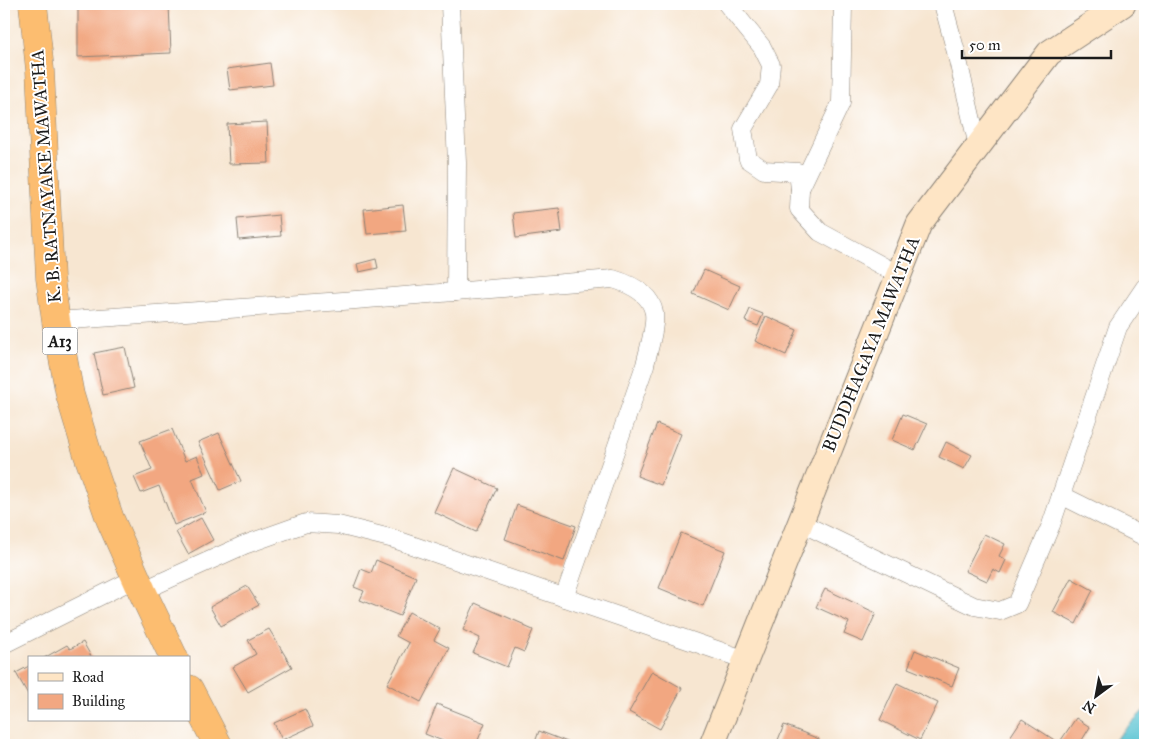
<svg xmlns="http://www.w3.org/2000/svg" width="1149" height="749" viewBox="0 0 1149 749" font-family="'IM FELL Great Primer',serif">
  <style>
    .water { fill: #58c3d2; stroke: #3a7077 }
    .building { fill: #f2a781 }
    .lines { fill: none; stroke-linecap: round; stroke-linejoin: round }
    .minor-casing { stroke: #8a8176; stroke-width: 19 }
    .secondary-casing { stroke: #8a8176; stroke-width: 27 }
    .trunk-casing { stroke: #8a8176; stroke-width: 29 }
    .minor { stroke: #fff; stroke-width: 18 }
    .secondary { stroke: #fee5c5; stroke-width: 25 }
    .trunk { stroke: #fcbd6f; stroke-width: 28 }
    .labels { text-anchor: middle; stroke-width: 4; stroke-linejoin: round; paint-order: stroke }
    .shield { fill: #fff; stroke: #606060; stroke-width: 1 }
    .shield-label { font-size: 16px; font-weight: bold; fill: #1c1c1c }
    .street-label { font-size: 18px; fill: #1c1c1c; stroke: #fff }
  </style>
  <rect width="100%" height="100%" fill="#fff"/>
  <filter id="ink" filterUnits="userSpaceOnUse"><feTurbulence type="fractalNoise" baseFrequency=".02" numOctaves="2"/><feDisplacementMap in="SourceGraphic" scale="10" xChannelSelector="R" yChannelSelector="G"/><feConvolveMatrix kernelMatrix="1 2 1 2 8 2 1 2 1" color-interpolation-filters="sRGB"/></filter>
  <filter id="wash" filterUnits="userSpaceOnUse"><feTurbulence type="fractalNoise" baseFrequency=".0096" numOctaves="4" result="noise"/><feDisplacementMap in="SourceGraphic" scale="20" xChannelSelector="R" yChannelSelector="G"/><feGaussianBlur stdDeviation="1.12" result="paint"/><feColorMatrix in="noise" values="0 0 0 0 0 0 0 0 0 0 0 0 0 0 0 0 0 1.4 0 .05"/><feComposite in="paint" operator="in"/></filter>
  <g filter="url(#wash)">
    <rect width="100%" height="100%" fill="#f7e6d1"/>
    <polygon class="water" points="1145,709 1145,745 1110,745"/>
    <g id="blocks">
      <g class="building">
        <polygon points="78,4 169,4 171,53 78,57"/>
        <polygon points="270,63 273,85 230,90 227,69"/>
        <polygon points="267,122 269,163 229,164 227,124"/>
        <polygon points="403,205 406,231 367,234 364,209"/>
        <polygon points="559,208 562,232 516,238 513,213"/>
        <polygon points="279,215 281,236 239,240 237,219"/>
        <polygon points="376,259 378,268 359,272 357,264"/>
        <polygon points="704,270 740,286 729,310 693,294"/>
        <polygon points="750,309 763,314 758,326 745,321"/>
        <polygon points="766,316 797,330 786,355 755,341"/>
        <polygon points="125,347 134,388 103,395 94,353"/>
        <polygon points="903,414 927,424 915,450 892,440"/>
        <polygon points="657,424 681,434 661,485 637,476"/>
        <polygon points="172,429 185,461 197,456 204,474 192,479 206,512 174,525 159,486 141,493 134,477 152,470 140,441"/>
        <polygon points="219,433 241,481 220,490 198,442"/>
        <polygon points="946,442 972,455 964,469 939,457"/>
        <polygon points="454,468 497,488 476,532 434,512"/>
        <polygon points="517,505 576,526 564,561 505,539"/>
        <polygon points="201,518 213,540 188,554 176,532"/>
        <polygon points="681,533 725,551 703,606 659,588"/>
        <polygon points="984,534 1005,544 999,556 1006,560 1000,573 993,569 987,581 965,571"/>
        <polygon points="376,560 416,577 400,616 360,600 364,591 354,587 361,569 371,573"/>
        <polygon points="1071,578 1093,590 1076,624 1053,612"/>
        <polygon points="247,586 259,605 221,626 210,607"/>
        <polygon points="825,589 876,613 863,642 844,634 849,622 816,607"/>
        <polygon points="475,603 525,625 524,626 533,630 524,652 515,648 507,667 473,653 480,638 463,630"/>
        <polygon points="409,612 440,629 434,640 449,648 421,702 387,684 409,643 396,636"/>
        <polygon points="269,629 292,667 248,692 233,667 256,654 248,640"/>
        <polygon points="83,642 92,658 44,658 67,645 70,649"/>
        <polygon points="915,650 959,668 952,686 908,668"/>
        <polygon points="29,666 29,696 16,673"/>
        <polygon points="652,671 682,688 660,729 629,712"/>
        <polygon points="897,683 938,703 920,740 880,720"/>
        <polygon points="437,704 485,723 476,745 453,745 425,734"/>
        <polygon points="305,709 313,726 282,740 274,723"/>
        <polygon points="1076,718 1090,727 1079,745 1022,745 1010,737 1022,719 1059,743"/>
        <polygon points="784,725 819,739 817,745 776,745"/>
        <polygon points="539,731 575,745 534,745"/>
        <polygon points="970,740 981,745 967,745"/>
      </g>
    </g>
  </g>
  <g filter="url(#ink)">
    <use href="#blocks" fill-opacity="0" stroke="#8a8176" stroke-width="1"/>
    <g class="lines">
      <defs>
        <g id="minor">
          <polyline points="450,4 457,163 456,292"/>
          <polyline points="727,4 762,47 771,65 769,85 743,129 748,159 764,170 798,172 800,189 799,209 820,232 899,275"/>
          <polyline points="943,4 956,52 978,146"/>
          <polyline points="800,189 841,103 843,5 840,4"/>
          <path d="M56,321L343,301L613,279C630,284 651,293 654,313C656,327 648,351 645,365L564,598"/>
          <polyline points="1061,495 1145,537"/>
          <polyline points="801,523 974,606 1000,611 1017,604 1051,525 1118,327 1145,287"/>
          <polyline points="142,591 244,545 306,523 338,525 394,539 746,660"/>
          <polyline points="4,644 136,578"/>
        </g>
        <polyline id="secondary" points="712,745 919,224 1049,53 1123,4"/>
        <g id="trunk">
          <polyline points="33,4 40,70 50,278 56,321 70,395 88,455 110,519 142,591 174,658"/>
          <polyline points="189,689 218,745"/>
        </g>
      </defs>
      <use href="#minor" class="minor-casing"/>
      <use href="#secondary" class="secondary-casing"/>
      <use href="#trunk" class="trunk-casing"/>
      <use href="#minor" class="minor"/>
      <use href="#secondary" class="secondary"/>
      <use href="#trunk" class="trunk"/>
    </g>
  </g>
  <g class="labels">
    <rect class="shield" x="42.5" y="327.5" width="35" height="27" rx="4"/>
    <g class="shield-label">
      <text x="60" y="347">A13</text>
    </g>
    <g class="street-label">
      <text transform="translate(46 176) rotate(-94)" y="6">K. B. RATNAYAKE MAWATHA</text>
      <text transform="translate(871 344) rotate(-68)" y="6">BUDDHAGAYA MAWATHA</text>
    </g>
  </g>
  <rect width="1149" height="749" fill="none" stroke="#fff" stroke-width="20"/>
  <rect x="28" y="656" width="162" height="65" fill="#ffffff" stroke="#a4a4a4"/>
  <rect x="38" y="673" width="25" height="8" fill="#fee5c5" stroke="#a4a4a4"/>
  <text x="72" y="682" font-size="15" fill="#1c1c1c">Road</text>
  <rect x="38" y="694" width="25" height="15" fill="#f2a781" stroke="#a4a4a4"/>
  <text x="72" y="706" font-size="15" fill="#1c1c1c">Building</text>
  <g transform="translate(1096 696) rotate(212)" stroke="#ffffff" stroke-width="4" paint-order="stroke">
  <path d="M0-4L9 19L0 12L-9 19Z" fill="#1c1c1c"/>
  <text y="-8" font-size="14" font-weight="bold" text-anchor="middle" fill="#1c1c1c">N</text>
  </g>
  <path d="M962 50v8h149v-8" fill="none" stroke="#1c1c1c" stroke-width="2.5"/>
  <text x="969" y="50" font-size="15" fill="#1c1c1c" stroke="#ffffff" stroke-width="4" paint-order="stroke">50 m</text>
</svg>
